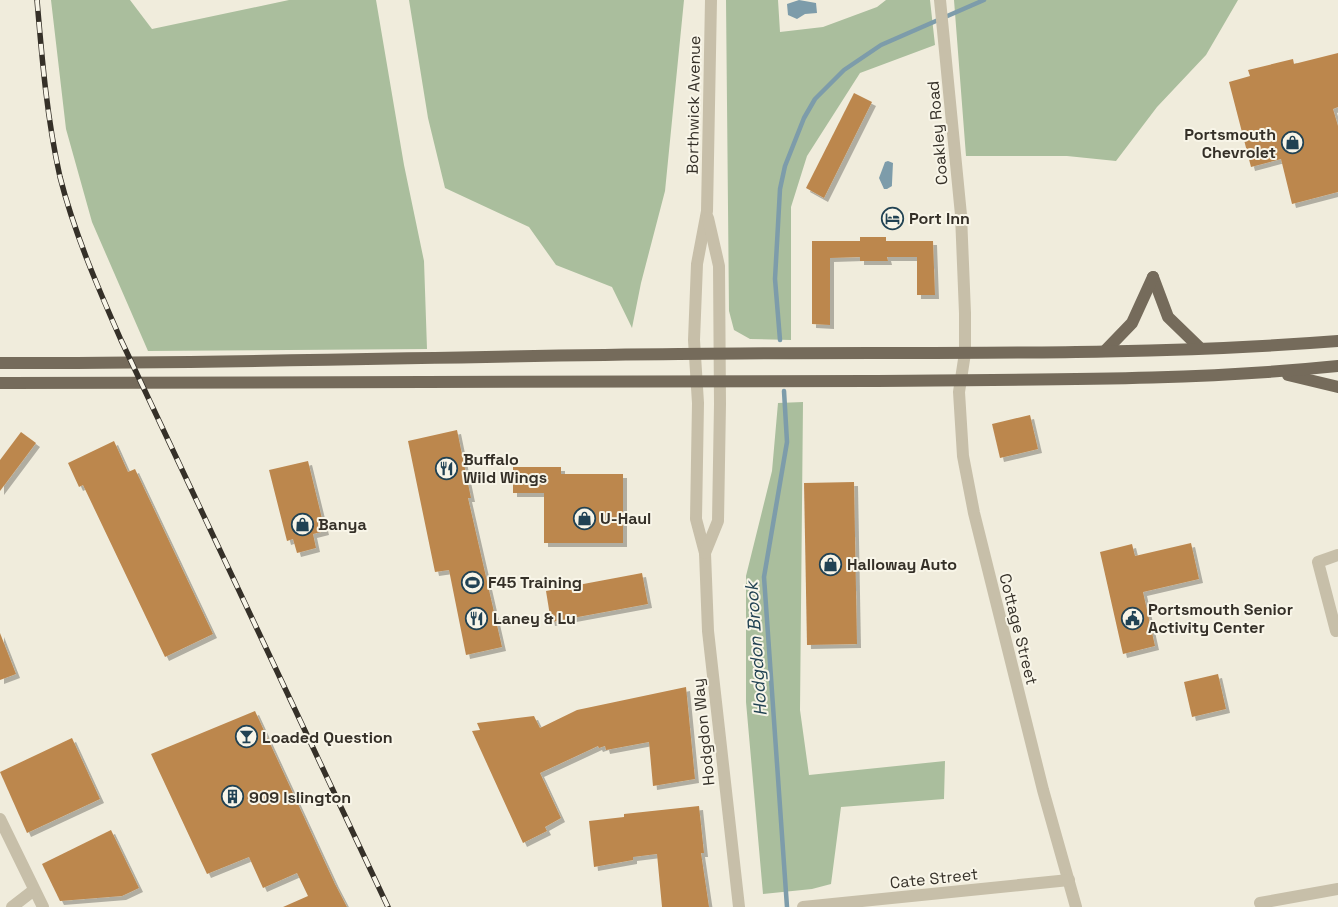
<svg xmlns="http://www.w3.org/2000/svg" width="1338" height="907" viewBox="0 0 1338 907" font-family="'Space Grotesk',sans-serif">
  <style>
    .green { fill: #aabe9d }
    .water { fill: #7d9caa }
    .lines { fill: none; stroke-linecap: round; stroke-linejoin: round }
    .stream { stroke: #7d9caa; stroke-width: 4.5 }
    .building { fill: #bc874e; filter: url(#shadow) }
    .minor { stroke: #c7bfa9; stroke-width: 12 }
    .major { stroke: #756b5b; stroke-width: 12 }
    .rail-casing { stroke: #353028; stroke-width: 5.5 }
    .rail { stroke: #f8f5e8; stroke-width: 4; stroke-dasharray: 11; stroke-linecap: butt }
    .labels { text-anchor: middle; stroke-width: 4; stroke-linejoin: round; paint-order: stroke }
    .street-label { font-size: 16px; fill: #353028; stroke: #f8f5e8 }
    .poi-label { font-size: 16px; font-weight: bold; fill: #353028; stroke: #f8f5e8; text-anchor: start }
    .water-label { font-size: 18px; font-style: italic; fill: #214253; stroke: #f8f5e8 }
  </style>
  <defs>
    <filter id="shadow"><feDropShadow dx="4" dy="4" stdDeviation="0" flood-color="#0004"/></filter>
  </defs>
  <rect width="100%" height="100%" fill="#f0ecdc"/>
  <g class="green">
    <polygon points="51,0 130,0 152,29 289,0 376,0 404,165 424,261 427,349 148,351 92,222 66,129"/>
    <polygon points="409,0 684,0 665,191 641,283 632,328 612,287 556,265 529,227 445,188 428,118"/>
    <polygon points="726,0 778,0 780,32 823,27 877,7 886,0 930,0 935,45 860,73 807,156 791,207 791,340 750,339 734,330 729,311"/>
    <polygon points="954,0 1238,0 1206,55 1157,107 1116,161 1067,156 966,156"/>
    <polygon points="803,402 800,710 809,775 945,761 944,799 841,807 831,884 812,889 763,894 746,702 746,576 772,471 778,403"/>
  </g>
  <g class="water">
    <polygon points="799,0 816,3 817,13 805,14 797,19 788,15 787,4"/>
    <path d="M888,161L893,163C893,164 892,184 892,186L887,189H884L879,178L885,162Z"/>
  </g>
  <g class="lines">
    <g class="stream">
      <polyline points="780,340 775,279 780,189 785,166 804,118 815,99 844,70 881,45 984,0"/>
      <polyline points="784,391 787,442 764,577 787,907"/>
    </g>
  </g>
  <g class="building">
    <polygon points="1338,53 1338,107 1333,109 1338,126 1338,192 1292,204 1281,159 1251,167 1229,82 1250,76 1248,70 1293,59 1294,64"/>
    <polygon points="854,93 872,102 824,198 806,188"/>
    <polygon points="860,237 886,237 886,241 933,241 935,295 917,295 917,257 887,257 888,261 860,261 860,257 830,258 830,325 812,324 812,241 860,241"/>
    <polygon points="1030,415 1038,449 1000,458 992,424"/>
    <polygon points="457,430 471,498 468,498 502,647 466,655 449,570 435,572 408,441"/>
    <polygon points="21,432 36,443 0,491 0,460"/>
    <polygon points="114,441 128,472 135,469 213,634 165,657 83,485 79,487 68,463"/>
    <polygon points="308,461 325,531 313,534 316,548 297,553 293,539 287,541 269,470"/>
    <polygon points="513,467 561,467 561,474 623,474 623,543 544,543 544,493 513,493"/>
    <polygon points="854,482 857,644 807,645 804,483"/>
    <polygon points="1191,543 1199,579 1143,592 1155,646 1123,654 1100,552 1132,544 1135,556"/>
    <polygon points="642,573 648,604 551,622 546,591"/>
    <polygon points="0,633 16,674 0,680"/>
    <polygon points="1218,674 1226,709 1192,717 1184,682"/>
    <polygon points="686,687 695,779 653,786 649,742 606,750 605,746 599,748 598,746 540,773 561,818 545,827 547,831 523,843 472,731 480,730 477,723 534,716 540,728 577,710"/>
    <polygon points="255,711 335,884 347,907 283,907 308,896 297,873 263,888 249,857 207,874 151,754"/>
    <polygon points="72,738 100,799 27,833 0,772"/>
    <polygon points="699,806 704,853 701,853 709,907 662,907 657,854 633,857 633,860 594,867 589,821 624,817 624,814"/>
    <polygon points="111,830 139,888 122,896 60,901 42,864"/>
  </g>
  <g class="lines">
    <g class="minor">
      <polyline points="711,0 707,211 697,264 694,340 698,403 696,519 705,553 708,631 739,907"/>
      <polyline points="940,0 961,215 965,313 965,353 959,392 963,456 974,513 1043,790 1076,907"/>
      <polyline points="705,553 718,521 720,404 719,266 708,218"/>
      <polyline points="1336,631 1318,562 1338,555"/>
      <polyline points="0,819 43,907"/>
      <polyline points="1260,903 1338,889"/>
      <polyline points="12,907 34,890"/>
      <polyline points="803,907 1069,880"/>
    </g>
    <g class="major">
      <polyline points="1153,277 1168,317 1200,348"/>
      <polyline points="1105,351 1132,323 1153,277"/>
      <path d="M0,363C226,364 453,356 679,354C899,351 1119,358 1338,341"/>
      <polyline points="1288,375 1338,387"/>
      <path d="M0,383C289,382 578,384 868,381C1024,379 1182,382 1338,366"/>
    </g>
    <defs>
      <path id="rail" d="M37,0C42,59 47,119 60,177C74,232 98,288 121,340L388,907"/>
    </defs>
    <use href="#rail" class="rail-casing"/>
    <use href="#rail" class="rail"/>
  </g>
  <defs>
    <symbol id="shop-ring" viewBox="-11 -11 22 22"><circle r="9.5" fill="#f8f5e8" stroke="#214253" stroke-width="1.5"/><path d="M-5-2.5h2.3a2.7 3.5 0 0 1 5.4 0H5L5.5 6h-11ZM-1.5-2.5h3a1.5 2.3 0 0 0-3 0Z" fill="#214253"/></symbol>
    <symbol id="hotel-ring" viewBox="-11 -11 22 22"><circle r="9.5" fill="#f8f5e8" stroke="#214253" stroke-width="1.5"/><path d="M-6-4.5h1.5V1H6V5H4.5V3h-9V5H-6ZM-4 0a1.8 1.8 0 1 1 3.6 0ZM.5 0V-2.5h3Q6-2.5 6 0Z" fill="#214253"/></symbol>
    <symbol id="restaurant-ring" viewBox="-11 -11 22 22"><circle r="9.5" fill="#f8f5e8" stroke="#214253" stroke-width="1.5"/><path d="M-5-6h1v4h1v-4h1v4h1v-4h1v5L-1.5 .5V6h-2V.5L-5-1ZM5-6V6H3V1.5H1.5Q1.5-4 5-6Z" fill="#214253"/></symbol>
    <symbol id="stadium-ring" viewBox="-11 -11 22 22"><circle r="9.5" fill="#f8f5e8" stroke="#214253" stroke-width="1.5"/><path d="M0-5a6.5 5 0 1 0 0 10a6.5 5 0 1 0 0-10ZM-3.5-1.8h7v3.6h-7Z" fill="#214253"/></symbol>
    <symbol id="civic-ring" viewBox="-11 -11 22 22"><circle r="9.5" fill="#f8f5e8" stroke="#214253" stroke-width="1.5"/><path d="M-.6-6.5H3V-4.5H.6V-3L4-1V1h2V6H-6V1h2V-1L-.6-3ZM-1.2 2.5V6h2.4V2.5Z" fill="#214253"/></symbol>
    <symbol id="bar-ring" viewBox="-11 -11 22 22"><circle r="9.5" fill="#f8f5e8" stroke="#214253" stroke-width="1.5"/><path d="M-6-5H6L.8 .8V4.5H3.5V6h-7V4.5H-.8V.8Z" fill="#214253"/></symbol>
    <symbol id="building-ring" viewBox="-11 -11 22 22"><circle r="9.5" fill="#f8f5e8" stroke="#214253" stroke-width="1.5"/><path d="M-4-6H4V6H1V3H-1V6H-4ZM-2.5-4.3h1.7v1.8h-1.7ZM.8-4.3h1.7v1.8H.8ZM-2.5-1h1.7V.8h-1.7ZM.8-1h1.7V.8H.8Z" fill="#214253"/></symbol>
  </defs>
  <g fill-rule="evenodd">
    <use href="#shop-ring" x="1280" y="130" width="25" height="25"/>
    <use href="#hotel-ring" x="880" y="206" width="25" height="25"/>
    <use href="#restaurant-ring" x="434" y="456" width="25" height="25"/>
    <use href="#shop-ring" x="572" y="506" width="25" height="25"/>
    <use href="#shop-ring" x="290" y="512" width="25" height="25"/>
    <use href="#shop-ring" x="818" y="552" width="25" height="25"/>
    <use href="#stadium-ring" x="460" y="570" width="25" height="25"/>
    <use href="#restaurant-ring" x="464" y="606" width="25" height="25"/>
    <use href="#civic-ring" x="1120" y="606" width="25" height="25"/>
    <use href="#bar-ring" x="234" y="724" width="25" height="25"/>
    <use href="#building-ring" x="220" y="784" width="25" height="25"/>
  </g>
  <g class="labels">
    <g class="street-label">
      <text transform="translate(693 105) rotate(-89)" y="6">Borthwick Avenue</text>
      <text transform="translate(937 133) rotate(-95)" y="6">Coakley Road</text>
      <text transform="translate(1019 629) rotate(76)" y="6">Cottage Street</text>
      <text transform="translate(703 732) rotate(-96)" y="6">Hodgdon Way</text>
      <text transform="translate(934 878) rotate(-6)" y="6">Cate Street</text>
    </g>
    <g class="poi-label">
      <text x="1276" y="140" text-anchor="end">Portsmouth<tspan x="1276" dy="18">Chevrolet</tspan></text>
      <text x="909" y="224">Port Inn</text>
      <text x="463" y="465">Buffalo<tspan x="463" dy="18">Wild Wings</tspan></text>
      <text x="600" y="524">U-Haul</text>
      <text x="318" y="530">Banya</text>
      <text x="847" y="570">Halloway Auto</text>
      <text x="488" y="588">F45 Training</text>
      <text x="1148" y="615">Portsmouth Senior<tspan x="1148" dy="18">Activity Center</tspan></text>
      <text x="493" y="624">Laney &amp; Lu</text>
      <text x="262" y="743">Loaded Question</text>
      <text x="249" y="803">909 Islington</text>
    </g>
    <g class="water-label">
      <text transform="translate(756 649) rotate(-94)" y="6">Hodgdon Brook</text>
    </g>
  </g>
</svg>
